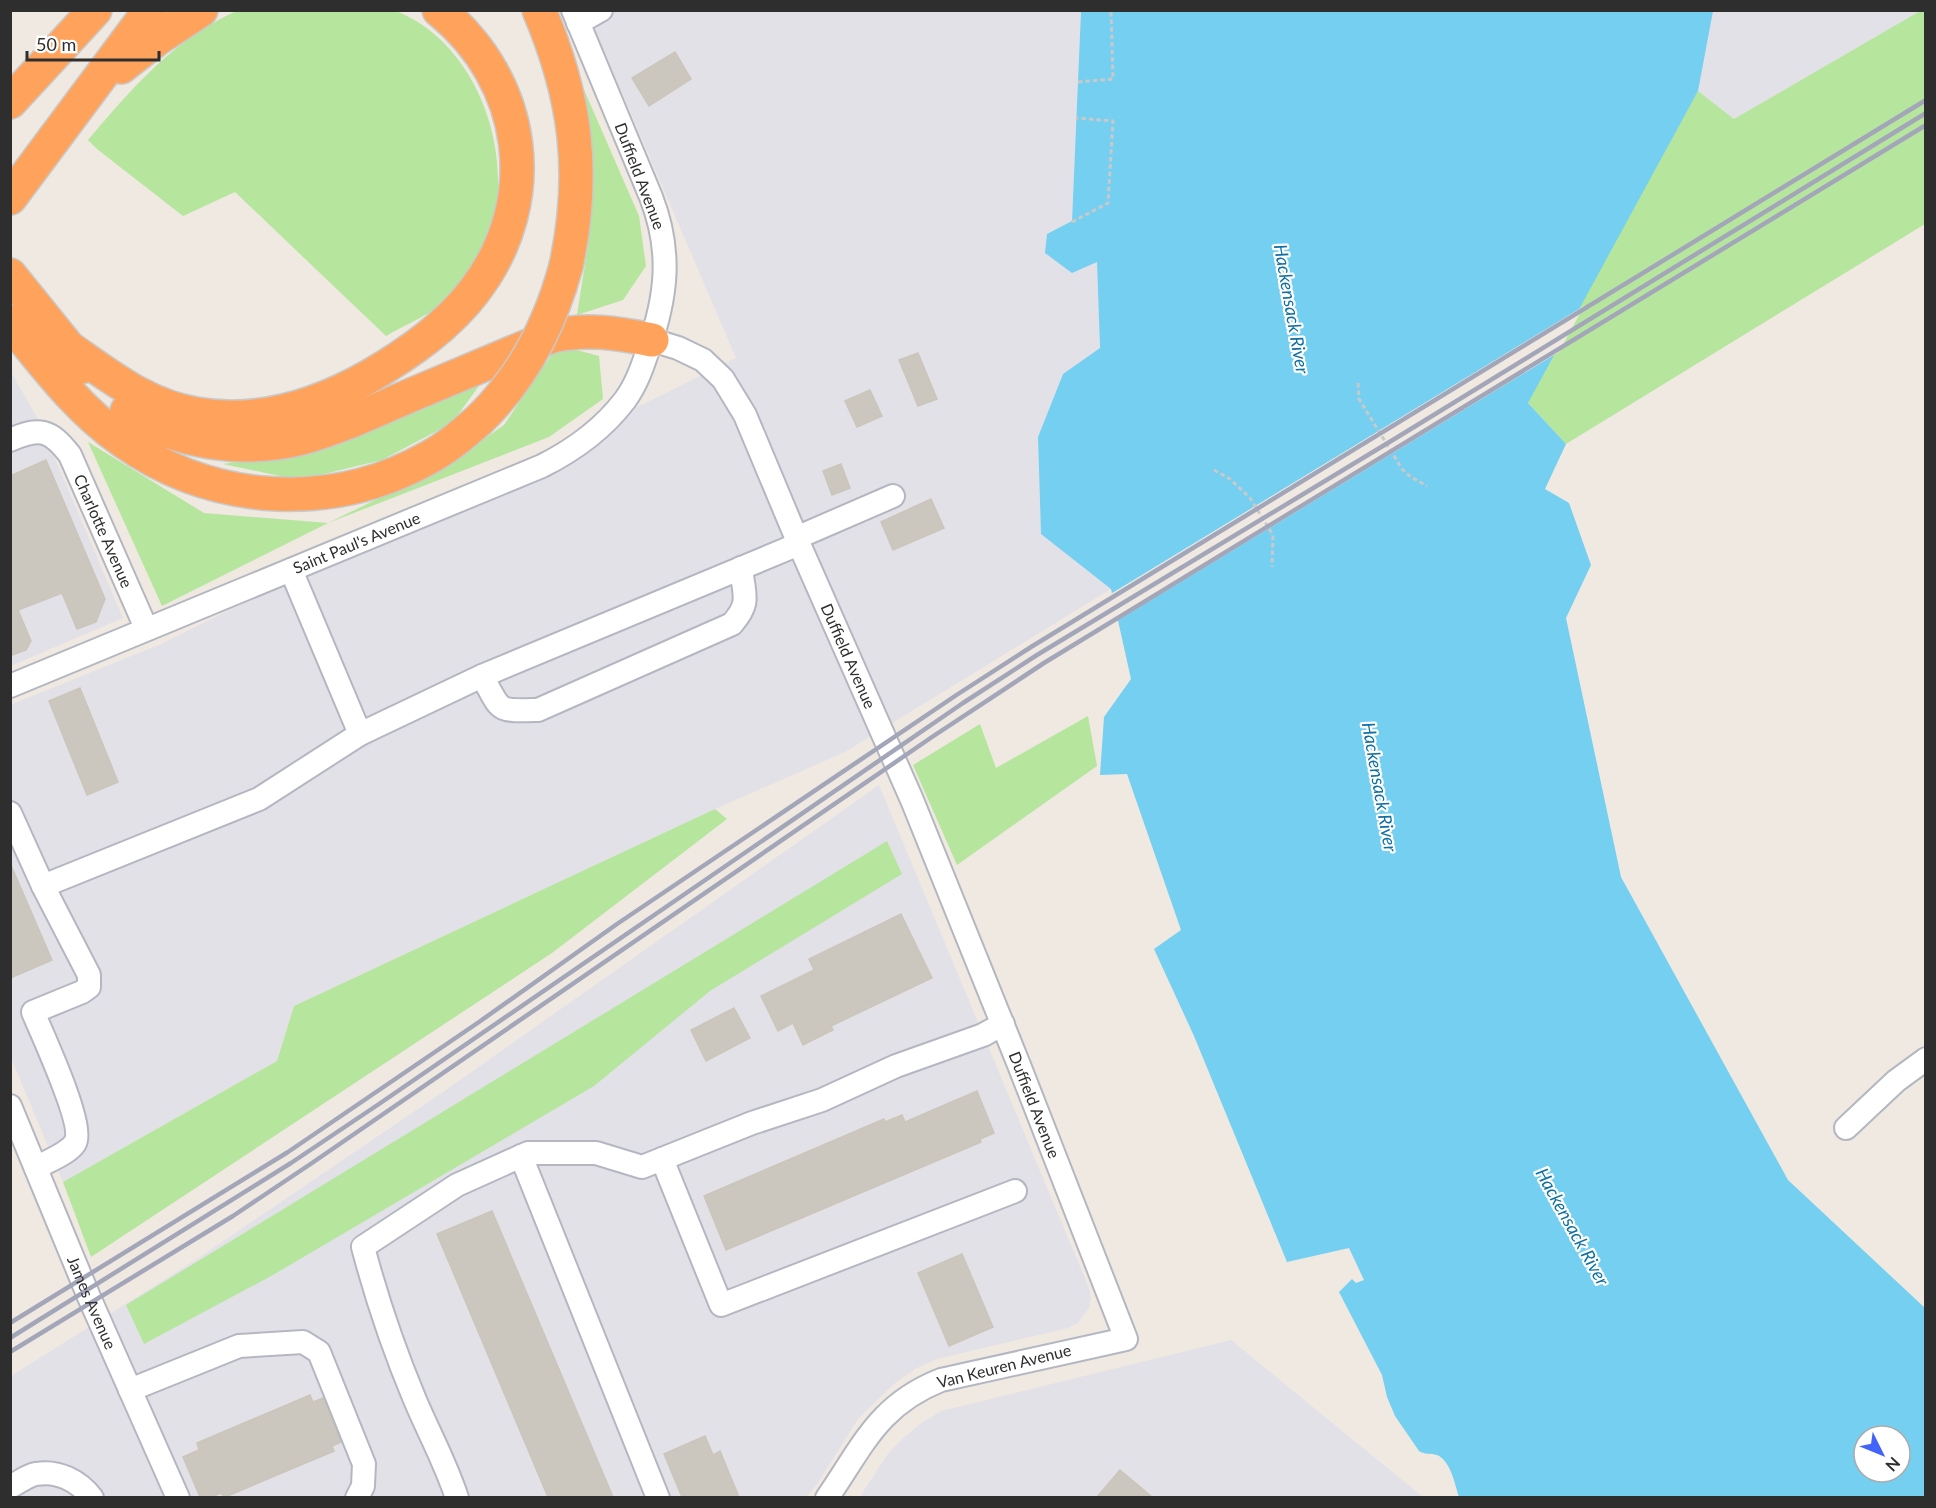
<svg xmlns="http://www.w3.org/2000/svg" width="1936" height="1508" viewBox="0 0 1936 1508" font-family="Lato,sans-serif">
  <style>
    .industrial { fill: #e3e1e8 }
    .green { fill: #b6e59e }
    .water { fill: #75cff0; fill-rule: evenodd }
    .pier { fill: #efe9e1 }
    .building { fill: #cbc7bf; stroke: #cbc5ba; stroke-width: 1.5 }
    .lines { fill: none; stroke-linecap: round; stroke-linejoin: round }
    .minor-casing { stroke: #b4b7c1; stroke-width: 26 }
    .highway-casing { stroke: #c9c9c9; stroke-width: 36 }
    .path { stroke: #c9c9c9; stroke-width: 3; stroke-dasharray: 4.5 3; stroke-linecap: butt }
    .minor { stroke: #fff; stroke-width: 22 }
    .highway { stroke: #ffa35c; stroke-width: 33 }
    .rail { stroke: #a3a6b8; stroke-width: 4.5 }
    .highway-bridge-casing { stroke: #c9c9c9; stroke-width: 36; stroke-linecap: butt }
    .highway-bridge { stroke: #ffa35c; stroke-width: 33 }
    .labels { text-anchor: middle; stroke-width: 4.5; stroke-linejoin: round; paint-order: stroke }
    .street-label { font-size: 16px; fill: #2e2e2e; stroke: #fff }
    .water-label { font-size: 18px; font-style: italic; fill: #0d6fa3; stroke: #fff }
  </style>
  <rect width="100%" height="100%" fill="#efe9e1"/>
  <g class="industrial">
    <polygon points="587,11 1081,11 1072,222 1047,234 1097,262 1100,349 1063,374 1038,437 1041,534 1109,580 1111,589 845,752 715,809 294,1006 277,1061 63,1182 11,1058 10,705 161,644 736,358"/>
    <polygon points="1712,11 1920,11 1734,119 1698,91"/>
    <polygon points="10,370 39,421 123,618 11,666"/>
    <polygon points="879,785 1089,1288 1091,1299 1089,1308 1078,1323 1068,1328 937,1359 915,1369 895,1383 858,1419 816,1486 806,1497 11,1498 11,1376 197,1259 443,1092"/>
    <polygon points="1231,1340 1423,1497 859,1498 887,1455 901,1440 920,1424 941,1411"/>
  </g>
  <g class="green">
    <path d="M239,10L396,11C479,44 517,157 489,239C486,248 456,292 449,300C440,309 399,328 386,336L235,192L183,216L97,149L88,140C131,89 176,37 239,10Z"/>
    <polygon points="1920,11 1925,11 1925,224 1566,444 1528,403 1568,311 1698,91 1734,119"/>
    <polygon points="568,53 639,216 646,266 623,300 577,315 588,245 591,157"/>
    <polygon points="558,345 599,356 603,399 549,437 328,523 162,606 88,442 204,513 328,523 445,466 504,425"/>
    <polygon points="484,379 452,423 382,460 299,480 223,464 318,447"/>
    <polygon points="1088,716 1097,766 957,865 913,765 980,724 996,768"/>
    <polygon points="715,809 727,819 552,953 91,1257 63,1182 277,1061 294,1006"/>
    <polygon points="887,841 902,874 710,991 594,1086 273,1275 144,1344 126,1305"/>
  </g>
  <path class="water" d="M1081,11H1713L1698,91L1528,403L1566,444L1545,489L1569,503L1591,565L1566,618L1621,877L1788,1180L1925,1308V1497H1459C1455,1485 1451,1461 1437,1455C1431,1453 1425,1455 1419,1451L1395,1416L1387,1397L1382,1375L1339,1292L1352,1279L1356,1283L1364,1280L1349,1248L1287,1262L1194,1036L1154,949L1181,930L1127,774L1100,775L1104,717L1131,679L1111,589L1041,534L1038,437L1063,374L1100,348L1097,262L1072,273L1045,253L1047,234L1072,221ZM1864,1436H1900V1472H1864Z"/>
  <polygon class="pier" points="1584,306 1559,352 1115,622 1109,595"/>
  <g class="building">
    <polygon points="675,52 691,79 649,106 632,78"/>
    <polygon points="918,353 937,399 918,406 899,360"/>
    <polygon points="870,390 882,416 857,427 845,401"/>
    <polygon points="46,460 105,599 96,622 77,629 62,593 18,610 31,641 26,650 10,656 10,476"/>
    <polygon points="841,464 850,488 832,495 823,471"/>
    <polygon points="931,499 944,528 893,550 881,522"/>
    <polygon points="80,688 118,782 87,795 49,701"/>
    <polygon points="10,863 52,960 10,978"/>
    <polygon points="901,914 932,978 831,1026 833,1030 803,1045 793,1023 778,1031 761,996 814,970 809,959"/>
    <polygon points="734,1008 750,1038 706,1061 691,1030"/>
    <polygon points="977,1091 994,1133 980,1139 981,1142 726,1250 704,1196 884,1119 885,1122 902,1115 905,1122"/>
    <polygon points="492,1211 613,1497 548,1497 437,1234"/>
    <polygon points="962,1254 993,1327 949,1346 918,1273"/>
    <polygon points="310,1395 313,1402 323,1398 341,1442 332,1446 334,1451 225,1497 221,1493 211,1497 200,1497 183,1457 199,1450 197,1443"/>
    <polygon points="705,1436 713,1455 720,1451 739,1497 682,1497 664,1454"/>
    <polygon points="1120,1470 1152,1497 1097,1497"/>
  </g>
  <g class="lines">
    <defs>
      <g id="minor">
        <polyline points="578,23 601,10"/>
        <path id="s1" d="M652,340L678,348L703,360L723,379L745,415L799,544L912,800L1019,1065L1126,1339L941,1380C878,1405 863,1446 827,1498"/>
        <path id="s2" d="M10,440C39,427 50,429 70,455L146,628"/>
        <polyline points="796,538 893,496"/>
        <polyline points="291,570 360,734"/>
        <path d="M482,676C502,712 495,711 538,710L732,624C751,602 744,596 741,568"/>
        <path id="s3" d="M10,686L542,466C574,450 603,429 625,400C636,385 642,368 648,350C667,296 672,251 651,197L573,10"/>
        <path d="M10,813L43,886L89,975V987L82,992L33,1012C42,1034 85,1125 75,1143C68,1154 47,1161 36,1168"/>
        <polyline points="43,886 259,799 360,734 482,676 799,544"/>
        <path id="s4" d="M10,1106L89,1297L178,1498"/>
        <polyline points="1846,1128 1896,1081 1926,1059"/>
        <polyline points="521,1156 658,1498"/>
        <polyline points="662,1159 721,1305 1015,1191"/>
        <polyline points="130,1390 239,1346 303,1342 319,1352 364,1464 363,1486 357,1498"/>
        <path d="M10,1487C18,1483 28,1475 36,1474C58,1470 79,1481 92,1498"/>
        <path d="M457,1498C446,1464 429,1433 415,1400C394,1350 377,1300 363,1247L457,1185L528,1153H596L642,1167L752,1123L822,1100L896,1066L983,1035L1003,1024"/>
      </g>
      <g id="highway">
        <path d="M539,10C576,97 586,173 566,266"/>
        <polyline points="121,67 157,39 201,10"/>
        <polyline points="10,102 95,10"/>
        <polyline points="10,198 150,10"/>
        <polyline points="10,275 69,348 81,367"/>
        <path d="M10,322C44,364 78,410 123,441C213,505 332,512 428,458C447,448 463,434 479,420"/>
        <path d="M69,348C110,376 146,406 196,414C257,425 317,406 370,376C409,353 448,326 475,290C543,200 527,81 439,10"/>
        <path d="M127,411C178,443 243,453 302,438C339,428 374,411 409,396C456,376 504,356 552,336C586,328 618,333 652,340"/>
      </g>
    </defs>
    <use href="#minor" class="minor-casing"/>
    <use href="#highway" class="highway-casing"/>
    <g class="path">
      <polyline points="1078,82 1113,79 1111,10"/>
      <polyline points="1072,222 1108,203 1113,121 1076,118"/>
      <polyline points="1358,383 1359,399 1402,469 1411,477 1427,486"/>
      <polyline points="1214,470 1230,479 1250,498 1273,535 1272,567"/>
    </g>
    <use href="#minor" class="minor"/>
    <use href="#highway" class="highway"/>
    <g class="rail">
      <polyline points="10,1323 288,1152 479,1022 617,924 958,694 1031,647 1926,100"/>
      <polyline points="10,1338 291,1163 379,1104 963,703 1037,655 1401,435 1926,113"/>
      <polyline points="10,1352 233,1216 312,1163 932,737 1044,663 1926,125"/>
    </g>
    <defs>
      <path id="highway-bridge" d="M479,420C524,377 550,325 566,266"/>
    </defs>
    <use href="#highway-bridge" class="highway-bridge-casing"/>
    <use href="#highway-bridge" class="highway-bridge"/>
  </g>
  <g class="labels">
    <g class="street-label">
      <text transform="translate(640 176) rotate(69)" y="6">Duffield Avenue</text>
      <text dy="6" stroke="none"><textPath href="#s2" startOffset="153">Charlotte Avenue</textPath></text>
      <text dy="6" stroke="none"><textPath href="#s3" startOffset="375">Saint Paul's Avenue</textPath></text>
      <text dy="6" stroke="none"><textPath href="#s1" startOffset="387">Duffield Avenue</textPath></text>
      <text dy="6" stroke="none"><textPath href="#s1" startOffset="873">Duffield Avenue</textPath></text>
      <text dy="6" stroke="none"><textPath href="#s4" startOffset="213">James Avenue</textPath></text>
      <text transform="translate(1004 1366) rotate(-14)" y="6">Van Keuren Avenue</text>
    </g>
    <g class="water-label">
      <text transform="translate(1291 309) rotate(80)" y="6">Hackensack River</text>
      <text transform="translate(1379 787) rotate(80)" y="6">Hackensack River</text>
      <text transform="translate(1572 1227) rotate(61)" y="6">Hackensack River</text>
    </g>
  </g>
  <rect width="1936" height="1508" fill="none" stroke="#2e2e2e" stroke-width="24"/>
  <g transform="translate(1882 1454) rotate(133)"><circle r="28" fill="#ffffff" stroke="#ababab" stroke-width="1.5"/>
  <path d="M0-4.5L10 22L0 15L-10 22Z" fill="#4264fb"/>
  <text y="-9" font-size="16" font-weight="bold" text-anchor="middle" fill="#2e2e2e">N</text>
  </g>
  <path d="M27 51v9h132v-9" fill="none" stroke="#2e2e2e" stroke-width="3"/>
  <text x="36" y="51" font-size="18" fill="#2e2e2e" stroke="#ffffff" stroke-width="4.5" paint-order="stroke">50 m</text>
</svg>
